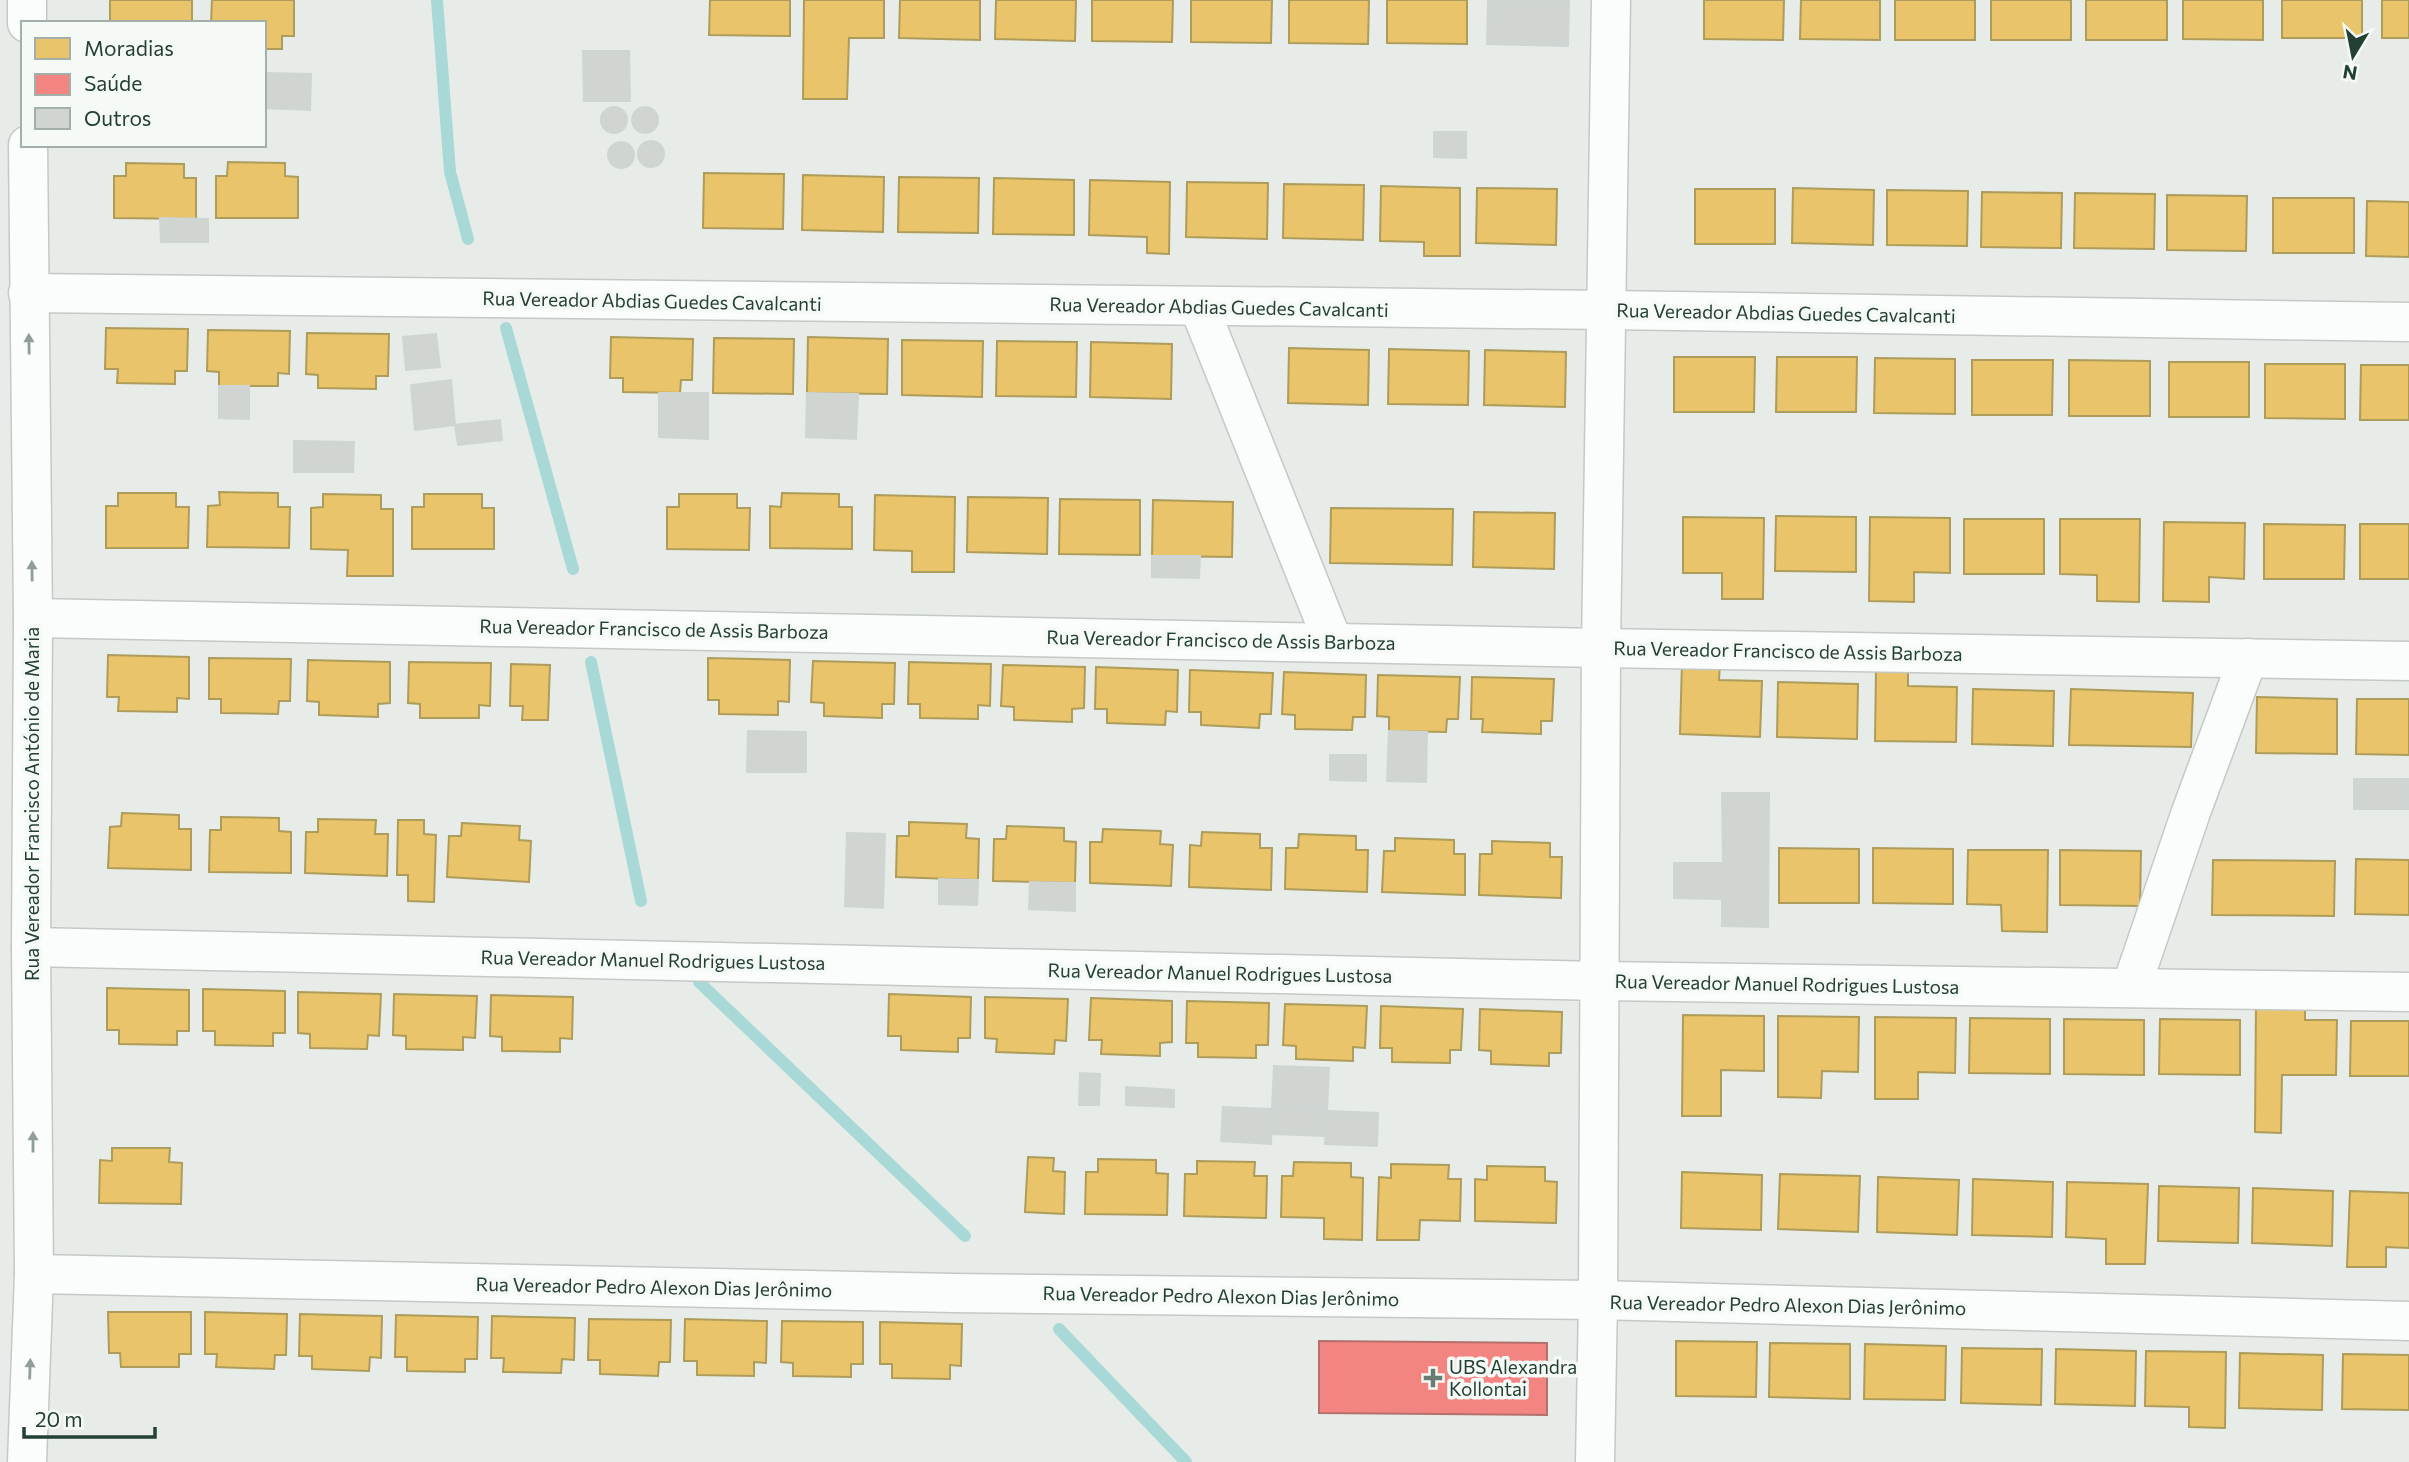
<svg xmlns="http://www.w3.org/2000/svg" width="2409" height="1462" viewBox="0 0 2409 1462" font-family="Commissioner,sans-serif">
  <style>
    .homes { fill: #e9c46a; stroke: #ae9c5a; stroke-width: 2 }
    .health { fill: #f28482; stroke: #b4706a; stroke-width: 2 }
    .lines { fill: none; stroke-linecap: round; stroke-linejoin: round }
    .stream { stroke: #a9d9d7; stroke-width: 12 }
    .building { fill: #d0d5d2; stroke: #cfd5d2; stroke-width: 2 }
    .street-casing { stroke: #c4c9c6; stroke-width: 41 }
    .street { stroke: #fbfcfc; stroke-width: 38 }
    .oneway { fill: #909e98 }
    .poi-dot { fill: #687c73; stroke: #f6faf7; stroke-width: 2.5 }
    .labels { text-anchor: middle; stroke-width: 7; stroke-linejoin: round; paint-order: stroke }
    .street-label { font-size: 19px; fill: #244033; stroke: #f6faf7 }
    .poi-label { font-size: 19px; fill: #244033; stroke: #f6faf7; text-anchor: start }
  </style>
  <rect width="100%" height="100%" fill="#e7ece9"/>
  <g class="homes">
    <rect x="110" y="0" width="82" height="23"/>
    <polygon points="212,0 294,0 294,36 282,36 282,49 264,49 264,23 211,23"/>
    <polygon points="710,0 790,0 790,36 709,35"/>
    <polygon points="804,0 884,0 884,38 849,38 847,99 803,99"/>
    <polygon points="900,0 980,0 980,40 899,38"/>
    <polygon points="996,0 1076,0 1075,41 995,39"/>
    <polygon points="1092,0 1173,0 1172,42 1092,41"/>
    <polygon points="1191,0 1272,0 1271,43 1191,42"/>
    <polygon points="1289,0 1369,0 1368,44 1289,43"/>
    <polygon points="1387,0 1467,0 1467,44 1387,43"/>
    <polygon points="1704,0 1784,0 1783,40 1704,39"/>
    <polygon points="1801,0 1880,0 1880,40 1800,39"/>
    <rect x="1895" y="0" width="80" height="40"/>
    <rect x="1991" y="0" width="80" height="40"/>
    <rect x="2086" y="0" width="81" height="40"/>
    <polygon points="2183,0 2263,0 2263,40 2183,39"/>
    <rect x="2282" y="0" width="80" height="38"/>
    <rect x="2382" y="0" width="27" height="38"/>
    <polygon points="228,162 285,163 285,176 298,177 298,218 216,218 216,176 227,176"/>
    <polygon points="126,163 184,164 184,178 196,178 196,219 114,218 114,176 126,176"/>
    <polygon points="704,173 784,174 783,229 703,228"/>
    <polygon points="803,175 884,177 883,232 802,230"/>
    <polygon points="899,177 979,178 978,233 898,232"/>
    <polygon points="994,178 1074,180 1074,235 993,234"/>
    <polygon points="1090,180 1170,182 1169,254 1147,253 1147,237 1089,235"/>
    <polygon points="1187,182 1268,183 1267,239 1186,237"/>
    <polygon points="1284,184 1364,185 1363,240 1283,238"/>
    <polygon points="1381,186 1460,188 1460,256 1424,256 1424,242 1380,241"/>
    <polygon points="1477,188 1557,189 1556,245 1476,243"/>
    <polygon points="1793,188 1874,190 1873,245 1792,243"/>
    <rect x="1695" y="189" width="80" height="55"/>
    <polygon points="1887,190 1968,191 1967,246 1887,245"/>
    <polygon points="1982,192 2062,193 2061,248 1981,247"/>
    <polygon points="2075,193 2155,194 2154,249 2074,248"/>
    <polygon points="2167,195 2247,196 2246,251 2167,250"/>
    <rect x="2273" y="198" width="81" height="55"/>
    <polygon points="2367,201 2409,202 2409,257 2366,256"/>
    <polygon points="106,328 188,329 187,371 175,371 175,384 117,383 118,369 105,369"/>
    <polygon points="208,330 290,331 289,374 278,373 278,386 219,386 219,372 207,371"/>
    <polygon points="307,333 389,334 388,376 376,376 376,389 318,388 318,375 306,374"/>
    <polygon points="611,337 693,339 692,380 681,380 680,393 623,392 623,378 610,378"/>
    <polygon points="808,337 888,339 887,394 807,393"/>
    <polygon points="714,338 794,339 793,394 713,393"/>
    <polygon points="902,340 983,341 982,397 902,395"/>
    <polygon points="997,341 1077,342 1076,397 996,396"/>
    <polygon points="1091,342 1172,344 1171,399 1090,397"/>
    <polygon points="1289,348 1369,350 1368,405 1288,403"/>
    <polygon points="1389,349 1469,351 1468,405 1388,404"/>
    <polygon points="1485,350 1566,352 1565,407 1484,405"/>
    <polygon points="1674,357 1755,357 1754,412 1674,412"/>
    <polygon points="1777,357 1857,357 1856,412 1776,412"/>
    <polygon points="1875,358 1955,359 1955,414 1874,413"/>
    <polygon points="1972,360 2053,360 2052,415 1972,415"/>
    <polygon points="2069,360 2150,361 2150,416 2069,416"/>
    <rect x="2169" y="362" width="80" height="55"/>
    <polygon points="2265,364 2345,364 2345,419 2265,418"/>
    <polygon points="2361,365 2409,365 2409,420 2360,420"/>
    <polygon points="219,492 278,493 278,507 290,507 289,548 207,547 208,506 220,505"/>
    <polygon points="118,493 176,493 176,507 189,507 188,548 106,548 106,506 118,506"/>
    <polygon points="782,493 839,494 839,507 852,507 852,549 770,548 770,506 781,507"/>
    <polygon points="323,494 381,495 381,509 393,509 393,576 347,576 348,550 311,549 311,508 323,507"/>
    <polygon points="424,494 482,494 482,508 494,508 494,549 412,549 412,507 424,507"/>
    <polygon points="679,494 737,494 737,508 750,508 749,550 667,549 667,507 679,507"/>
    <polygon points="875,495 955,497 954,572 912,572 912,551 874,550"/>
    <polygon points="968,497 1048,498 1047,554 967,552"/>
    <polygon points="1060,499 1140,500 1140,555 1059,554"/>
    <polygon points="1153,500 1233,502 1232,557 1152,556"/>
    <polygon points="1331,508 1453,509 1452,565 1330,563"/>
    <polygon points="1474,512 1555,513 1554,569 1473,567"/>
    <polygon points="1776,516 1856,517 1856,572 1775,571"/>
    <polygon points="1683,517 1764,518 1763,599 1722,599 1722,573 1683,573"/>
    <polygon points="1870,517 1950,518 1950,573 1914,572 1914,602 1869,601"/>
    <rect x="1964" y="519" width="80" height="55"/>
    <polygon points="2060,519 2140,519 2139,602 2097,601 2097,575 2060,574"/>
    <polygon points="2164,522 2245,523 2244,579 2209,577 2209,602 2163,601"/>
    <polygon points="2264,524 2345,525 2344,579 2264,579"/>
    <rect x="2360" y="524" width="49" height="55"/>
    <polygon points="108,655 189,657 189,699 177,698 177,712 118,711 119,697 107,697"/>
    <polygon points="209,658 291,659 290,701 279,701 278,714 221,713 221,699 209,699"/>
    <polygon points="708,658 790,660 789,702 778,701 778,715 719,714 719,700 708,700"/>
    <polygon points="308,660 390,662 390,703 378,704 378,717 319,715 319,702 307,701"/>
    <polygon points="813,661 895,663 894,704 882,704 882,718 824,716 824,703 811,702"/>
    <polygon points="409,662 491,663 490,706 479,705 479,718 420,718 420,704 408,703"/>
    <polygon points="909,662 991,664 990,706 978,705 978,719 920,718 920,704 908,704"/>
    <polygon points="1682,662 1720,663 1719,680 1762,681 1760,737 1680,734"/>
    <polygon points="511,664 550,665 548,720 522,720 523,706 510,706"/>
    <polygon points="1003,665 1085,667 1084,708 1072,709 1072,722 1014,720 1014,707 1001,706"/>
    <polygon points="1096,667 1178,670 1177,712 1166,711 1165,725 1107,723 1107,709 1095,709"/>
    <polygon points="1190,670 1273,673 1271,714 1260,714 1259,728 1201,725 1201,712 1189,712"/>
    <polygon points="1876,670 1908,670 1908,686 1957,687 1956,742 1875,741"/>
    <polygon points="1284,672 1366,675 1365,717 1353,717 1352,730 1295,729 1295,715 1282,714"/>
    <polygon points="1378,675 1460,677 1458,719 1447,719 1446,732 1389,731 1389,717 1377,716"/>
    <polygon points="1472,677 1554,679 1552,721 1541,721 1541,734 1482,732 1483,719 1471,719"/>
    <polygon points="1778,682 1858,684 1857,739 1777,737"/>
    <polygon points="1973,689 2054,691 2053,746 1972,744"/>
    <polygon points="2071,689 2193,693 2191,747 2069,745"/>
    <polygon points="2257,697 2337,699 2337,754 2256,753"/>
    <polygon points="2357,699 2409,699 2409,755 2356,754"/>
    <polygon points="122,813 179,815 179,829 191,829 191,870 108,868 110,827 121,826"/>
    <polygon points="221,817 279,818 279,831 291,832 291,873 209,872 210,830 221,830"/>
    <polygon points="318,819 376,820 375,834 388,834 387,876 305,873 306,832 318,832"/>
    <polygon points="398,820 424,820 424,834 436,835 434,902 408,901 408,875 397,875"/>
    <polygon points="909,822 967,824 966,838 979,839 978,880 896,877 897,836 909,836"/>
    <polygon points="462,823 520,826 519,840 531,841 529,882 447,877 449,836 461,836"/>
    <polygon points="1007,826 1064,828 1064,841 1076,842 1075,883 993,881 994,839 1006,839"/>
    <polygon points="1103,829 1161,831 1160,844 1173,845 1171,886 1090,883 1090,842 1102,842"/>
    <polygon points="1202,832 1260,834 1260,848 1272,848 1271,890 1189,887 1190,845 1201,846"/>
    <polygon points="1299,834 1356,836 1356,850 1368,850 1367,892 1285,889 1286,848 1298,848"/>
    <polygon points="1395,838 1454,840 1454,854 1465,854 1465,895 1382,892 1384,851 1395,851"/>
    <polygon points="1492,841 1550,843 1550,857 1562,857 1561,898 1479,895 1480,854 1492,854"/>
    <polygon points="1779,848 1859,849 1859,903 1779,903"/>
    <polygon points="1873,848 1953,849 1953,904 1873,903"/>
    <polygon points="1968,850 2048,850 2047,932 2002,931 2001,905 1967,904"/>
    <polygon points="2060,850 2141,851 2140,906 2060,905"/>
    <polygon points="2356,859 2409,860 2409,915 2355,914"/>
    <polygon points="2213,860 2335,861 2334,916 2212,915"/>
    <polygon points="107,988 189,990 189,1031 177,1031 177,1045 119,1044 119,1030 107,1030"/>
    <polygon points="203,989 285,991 285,1033 273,1033 273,1046 215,1045 215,1031 203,1031"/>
    <polygon points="298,992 381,994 379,1036 368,1035 367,1049 310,1048 310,1034 298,1033"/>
    <polygon points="394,994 477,996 475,1038 463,1037 463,1050 406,1049 406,1036 393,1035"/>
    <polygon points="889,994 971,997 970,1038 958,1038 958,1052 901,1050 901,1036 888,1036"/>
    <polygon points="491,995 573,997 572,1039 560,1038 560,1052 502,1051 502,1037 490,1036"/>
    <polygon points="985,997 1068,999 1066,1041 1055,1040 1054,1054 996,1052 997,1039 985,1038"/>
    <polygon points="1091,998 1172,1001 1172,1042 1160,1043 1160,1056 1101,1054 1102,1040 1089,1040"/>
    <polygon points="1187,1001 1269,1003 1268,1045 1256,1045 1256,1058 1198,1057 1198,1043 1186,1043"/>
    <polygon points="2256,1002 2305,1002 2305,1020 2337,1020 2336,1075 2282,1075 2281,1133 2255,1132"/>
    <polygon points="1285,1004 1367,1006 1365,1048 1353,1047 1353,1061 1296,1059 1296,1046 1283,1045"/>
    <polygon points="1381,1006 1463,1009 1461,1050 1450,1050 1450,1063 1392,1062 1392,1048 1380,1048"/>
    <polygon points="1480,1009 1562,1012 1561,1053 1549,1053 1549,1066 1491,1064 1491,1051 1479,1050"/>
    <polygon points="1683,1015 1764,1016 1764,1071 1721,1070 1721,1116 1682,1116"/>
    <polygon points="1778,1016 1859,1017 1858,1072 1822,1071 1821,1098 1778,1097"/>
    <polygon points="1875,1017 1956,1018 1955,1073 1918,1072 1918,1099 1875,1099"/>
    <polygon points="1970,1018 2050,1019 2050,1074 1969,1073"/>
    <polygon points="2064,1019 2144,1020 2144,1075 2064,1074"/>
    <polygon points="2160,1019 2240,1020 2240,1075 2159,1074"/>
    <polygon points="2351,1021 2409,1021 2409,1076 2350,1076"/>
    <polygon points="112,1148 170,1148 169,1162 182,1163 181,1204 99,1203 100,1160 112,1161"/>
    <polygon points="1028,1157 1054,1158 1053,1171 1065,1172 1064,1214 1025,1212"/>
    <polygon points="1098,1159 1156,1160 1156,1173 1168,1174 1167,1215 1085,1214 1086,1172 1098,1172"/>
    <polygon points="1197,1161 1255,1162 1254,1176 1267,1176 1266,1218 1184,1216 1185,1174 1197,1174"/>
    <polygon points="1294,1162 1351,1163 1351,1177 1363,1178 1362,1240 1324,1239 1324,1218 1281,1217 1282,1176 1293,1176"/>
    <polygon points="1391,1164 1449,1165 1448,1179 1461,1179 1460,1221 1420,1220 1419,1240 1377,1240 1379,1177 1391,1178"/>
    <polygon points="1487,1166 1545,1167 1545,1181 1557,1182 1556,1223 1475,1221 1475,1179 1487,1180"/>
    <polygon points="1682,1172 1762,1175 1761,1230 1681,1228"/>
    <polygon points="1780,1174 1860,1176 1858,1232 1778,1229"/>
    <polygon points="1878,1177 1959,1180 1957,1235 1877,1232"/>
    <polygon points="1973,1179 2053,1182 2052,1237 1972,1235"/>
    <polygon points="2067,1182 2148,1184 2145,1264 2106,1264 2106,1239 2066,1237"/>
    <polygon points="2159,1186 2239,1188 2238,1243 2158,1241"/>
    <polygon points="2253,1188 2333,1191 2332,1246 2252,1243"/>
    <polygon points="2350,1191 2409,1193 2409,1248 2386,1247 2386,1267 2347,1267"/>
    <polygon points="108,1312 191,1312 191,1354 179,1354 179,1367 121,1367 120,1353 109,1353"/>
    <polygon points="205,1312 287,1314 286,1355 275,1355 274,1369 216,1367 217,1354 205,1354"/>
    <polygon points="300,1314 382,1316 381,1358 370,1357 369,1371 312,1369 312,1356 299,1356"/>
    <polygon points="396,1315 478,1317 477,1359 465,1359 465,1372 407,1371 407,1357 395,1357"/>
    <polygon points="492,1316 575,1318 574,1360 562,1359 561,1373 503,1372 504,1358 491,1358"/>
    <polygon points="589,1319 671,1320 670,1362 659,1362 658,1376 600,1374 600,1360 588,1360"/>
    <polygon points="685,1319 767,1321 766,1363 754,1362 754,1376 697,1375 697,1361 684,1361"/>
    <polygon points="782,1321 863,1322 863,1364 851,1364 851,1377 793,1376 793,1363 781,1362"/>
    <polygon points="880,1322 962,1324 961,1366 950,1365 950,1379 892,1378 892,1364 880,1364"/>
    <polygon points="1676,1341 1757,1342 1756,1397 1676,1396"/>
    <polygon points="1770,1343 1850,1344 1850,1399 1769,1397"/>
    <polygon points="1865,1344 1946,1346 1945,1400 1864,1399"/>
    <polygon points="1962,1348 2042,1349 2041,1405 1961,1403"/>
    <polygon points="2056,1349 2136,1351 2135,1406 2055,1404"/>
    <polygon points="2146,1351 2226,1352 2225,1428 2189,1427 2189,1407 2145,1406"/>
    <polygon points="2240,1353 2323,1355 2322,1410 2239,1408"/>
    <polygon points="2343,1354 2409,1355 2409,1410 2342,1409"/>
  </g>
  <polygon class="health" points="1319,1341 1547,1343 1547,1415 1319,1413"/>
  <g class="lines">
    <g class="stream">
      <polyline points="437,0 450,172 468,239"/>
      <polyline points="506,328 573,569"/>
      <polyline points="591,662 641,901"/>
      <polyline points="699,982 965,1236"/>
      <polyline points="1059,1329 1186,1462"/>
    </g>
  </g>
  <g class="building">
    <polygon points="1488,0 1569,0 1568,46 1487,44"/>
    <polygon points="583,51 629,51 630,101 584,101"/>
    <polygon points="264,73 311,74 310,110 264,108"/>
    <circle cx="614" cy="120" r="13"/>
    <circle cx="645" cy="120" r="13"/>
    <polygon points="1434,132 1466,132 1466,158 1434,157"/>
    <circle cx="651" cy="154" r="13"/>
    <circle cx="621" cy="155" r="13"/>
    <polygon points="160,218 208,219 208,242 161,242"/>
    <polygon points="436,334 440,367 406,370 403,337"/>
    <polygon points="451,380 455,425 415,430 411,385"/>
    <polygon points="219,386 249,386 249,419 219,418"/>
    <polygon points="659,393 708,393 708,439 659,437"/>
    <polygon points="807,393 858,394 856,439 806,437"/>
    <polygon points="500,420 502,440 458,445 455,425"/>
    <polygon points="294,441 354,442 353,472 294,472"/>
    <polygon points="1152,556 1200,556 1199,578 1152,577"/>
    <polygon points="748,731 806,732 806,772 747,772"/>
    <polygon points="1389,731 1427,732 1426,782 1387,781"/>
    <polygon points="1330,755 1366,755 1366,781 1330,780"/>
    <rect x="2354" y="779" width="55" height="30"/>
    <polygon points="1722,793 1769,793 1768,927 1722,926 1722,899 1674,898 1674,863 1723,863"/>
    <polygon points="847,833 885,834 883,908 845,906"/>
    <polygon points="939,879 978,880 977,905 939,904"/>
    <polygon points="1030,882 1075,883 1075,911 1029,909"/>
    <polygon points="1274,1066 1329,1068 1327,1111 1272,1109"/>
    <polygon points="1080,1073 1100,1074 1099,1105 1079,1105"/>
    <polygon points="1126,1087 1174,1090 1174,1107 1126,1105"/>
    <polygon points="1223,1107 1272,1109 1271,1144 1221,1141"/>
    <polygon points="1272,1109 1327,1111 1326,1136 1271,1134"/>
    <polygon points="1327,1111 1378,1113 1377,1146 1325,1144"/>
  </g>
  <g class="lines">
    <defs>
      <g id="street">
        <polyline points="27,0 27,23"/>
        <polyline points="28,293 1607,310 2409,322"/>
        <polyline points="1199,307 1333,642"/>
        <polyline points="33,618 1601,648 2409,661"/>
        <polyline points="31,947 1600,981 2409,992"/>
        <polyline points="2131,988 2191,812 2248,658"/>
        <polyline points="34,1274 953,1293 1598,1300 2409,1321"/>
        <polyline points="27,1462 34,1274 31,947 33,618 28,145"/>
        <polyline points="1595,1462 1598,1300 1601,648 1611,0"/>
      </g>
    </defs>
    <use href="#street" class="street-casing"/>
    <use href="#street" class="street"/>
  </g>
  <defs><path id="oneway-solid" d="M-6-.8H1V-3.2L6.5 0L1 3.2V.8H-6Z" transform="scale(1.75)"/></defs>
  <g class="oneway">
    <use href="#oneway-solid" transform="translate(29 344) rotate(-91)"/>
    <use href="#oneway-solid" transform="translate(32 571) rotate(-91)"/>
    <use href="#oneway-solid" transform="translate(33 1142) rotate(-90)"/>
    <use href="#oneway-solid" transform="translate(30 1369) rotate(-88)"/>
  </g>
  <path class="poi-dot" d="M1429.5 1367.5h7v7h7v7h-7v7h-7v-7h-7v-7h7z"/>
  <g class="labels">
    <g class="street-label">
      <text transform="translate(652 301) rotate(1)" y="7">Rua Vereador Abdias Guedes Cavalcanti</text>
      <text transform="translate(1219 307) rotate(1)" y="7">Rua Vereador Abdias Guedes Cavalcanti</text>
      <text transform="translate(1786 313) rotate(1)" y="7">Rua Vereador Abdias Guedes Cavalcanti</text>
      <text transform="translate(654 629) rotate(1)" y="7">Rua Vereador Francisco de Assis Barboza</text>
      <text transform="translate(1221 640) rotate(1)" y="7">Rua Vereador Francisco de Assis Barboza</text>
      <text transform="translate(1788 651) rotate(1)" y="7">Rua Vereador Francisco de Assis Barboza</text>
      <text transform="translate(32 804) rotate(-90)" y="7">Rua Vereador Francisco António de Maria</text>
      <text transform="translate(653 960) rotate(1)" y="7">Rua Vereador Manuel Rodrigues Lustosa</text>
      <text transform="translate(1220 973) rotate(1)" y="7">Rua Vereador Manuel Rodrigues Lustosa</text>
      <text transform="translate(1787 984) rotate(1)" y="7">Rua Vereador Manuel Rodrigues Lustosa</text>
      <text transform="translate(654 1287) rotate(1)" y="7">Rua Vereador Pedro Alexon Dias Jerônimo</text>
      <text transform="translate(1221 1296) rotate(1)" y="7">Rua Vereador Pedro Alexon Dias Jerônimo</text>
      <text transform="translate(1788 1305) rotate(1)" y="7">Rua Vereador Pedro Alexon Dias Jerônimo</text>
    </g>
    <g class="poi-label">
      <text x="1449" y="1374">UBS Alexandra<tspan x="1449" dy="22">Kollontai</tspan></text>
    </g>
  </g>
  <rect x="21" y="21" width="245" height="126" fill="#f6faf7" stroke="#a2b0a9" stroke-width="2"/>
  <rect x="35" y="38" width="35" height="21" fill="#e9c46a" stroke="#a2b0a9" stroke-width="2"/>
  <text x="84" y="56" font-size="21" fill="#244033">Moradias</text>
  <rect x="35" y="74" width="35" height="21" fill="#f28482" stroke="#a2b0a9" stroke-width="2"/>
  <text x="84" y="91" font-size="21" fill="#244033">Saúde</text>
  <rect x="35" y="108" width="35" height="21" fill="#d0d5d2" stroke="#a2b0a9" stroke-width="2"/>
  <text x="84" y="126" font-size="21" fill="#244033">Outros</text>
  <g transform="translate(2353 56) rotate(190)" stroke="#f6faf7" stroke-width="5" paint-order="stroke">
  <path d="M0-5L12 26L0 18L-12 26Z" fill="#244033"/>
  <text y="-10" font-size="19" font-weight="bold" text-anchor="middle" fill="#244033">N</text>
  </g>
  <path d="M24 1427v10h131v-10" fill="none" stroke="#244033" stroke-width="3.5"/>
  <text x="35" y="1427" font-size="21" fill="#244033" stroke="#f6faf7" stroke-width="5" paint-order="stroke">20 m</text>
</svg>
